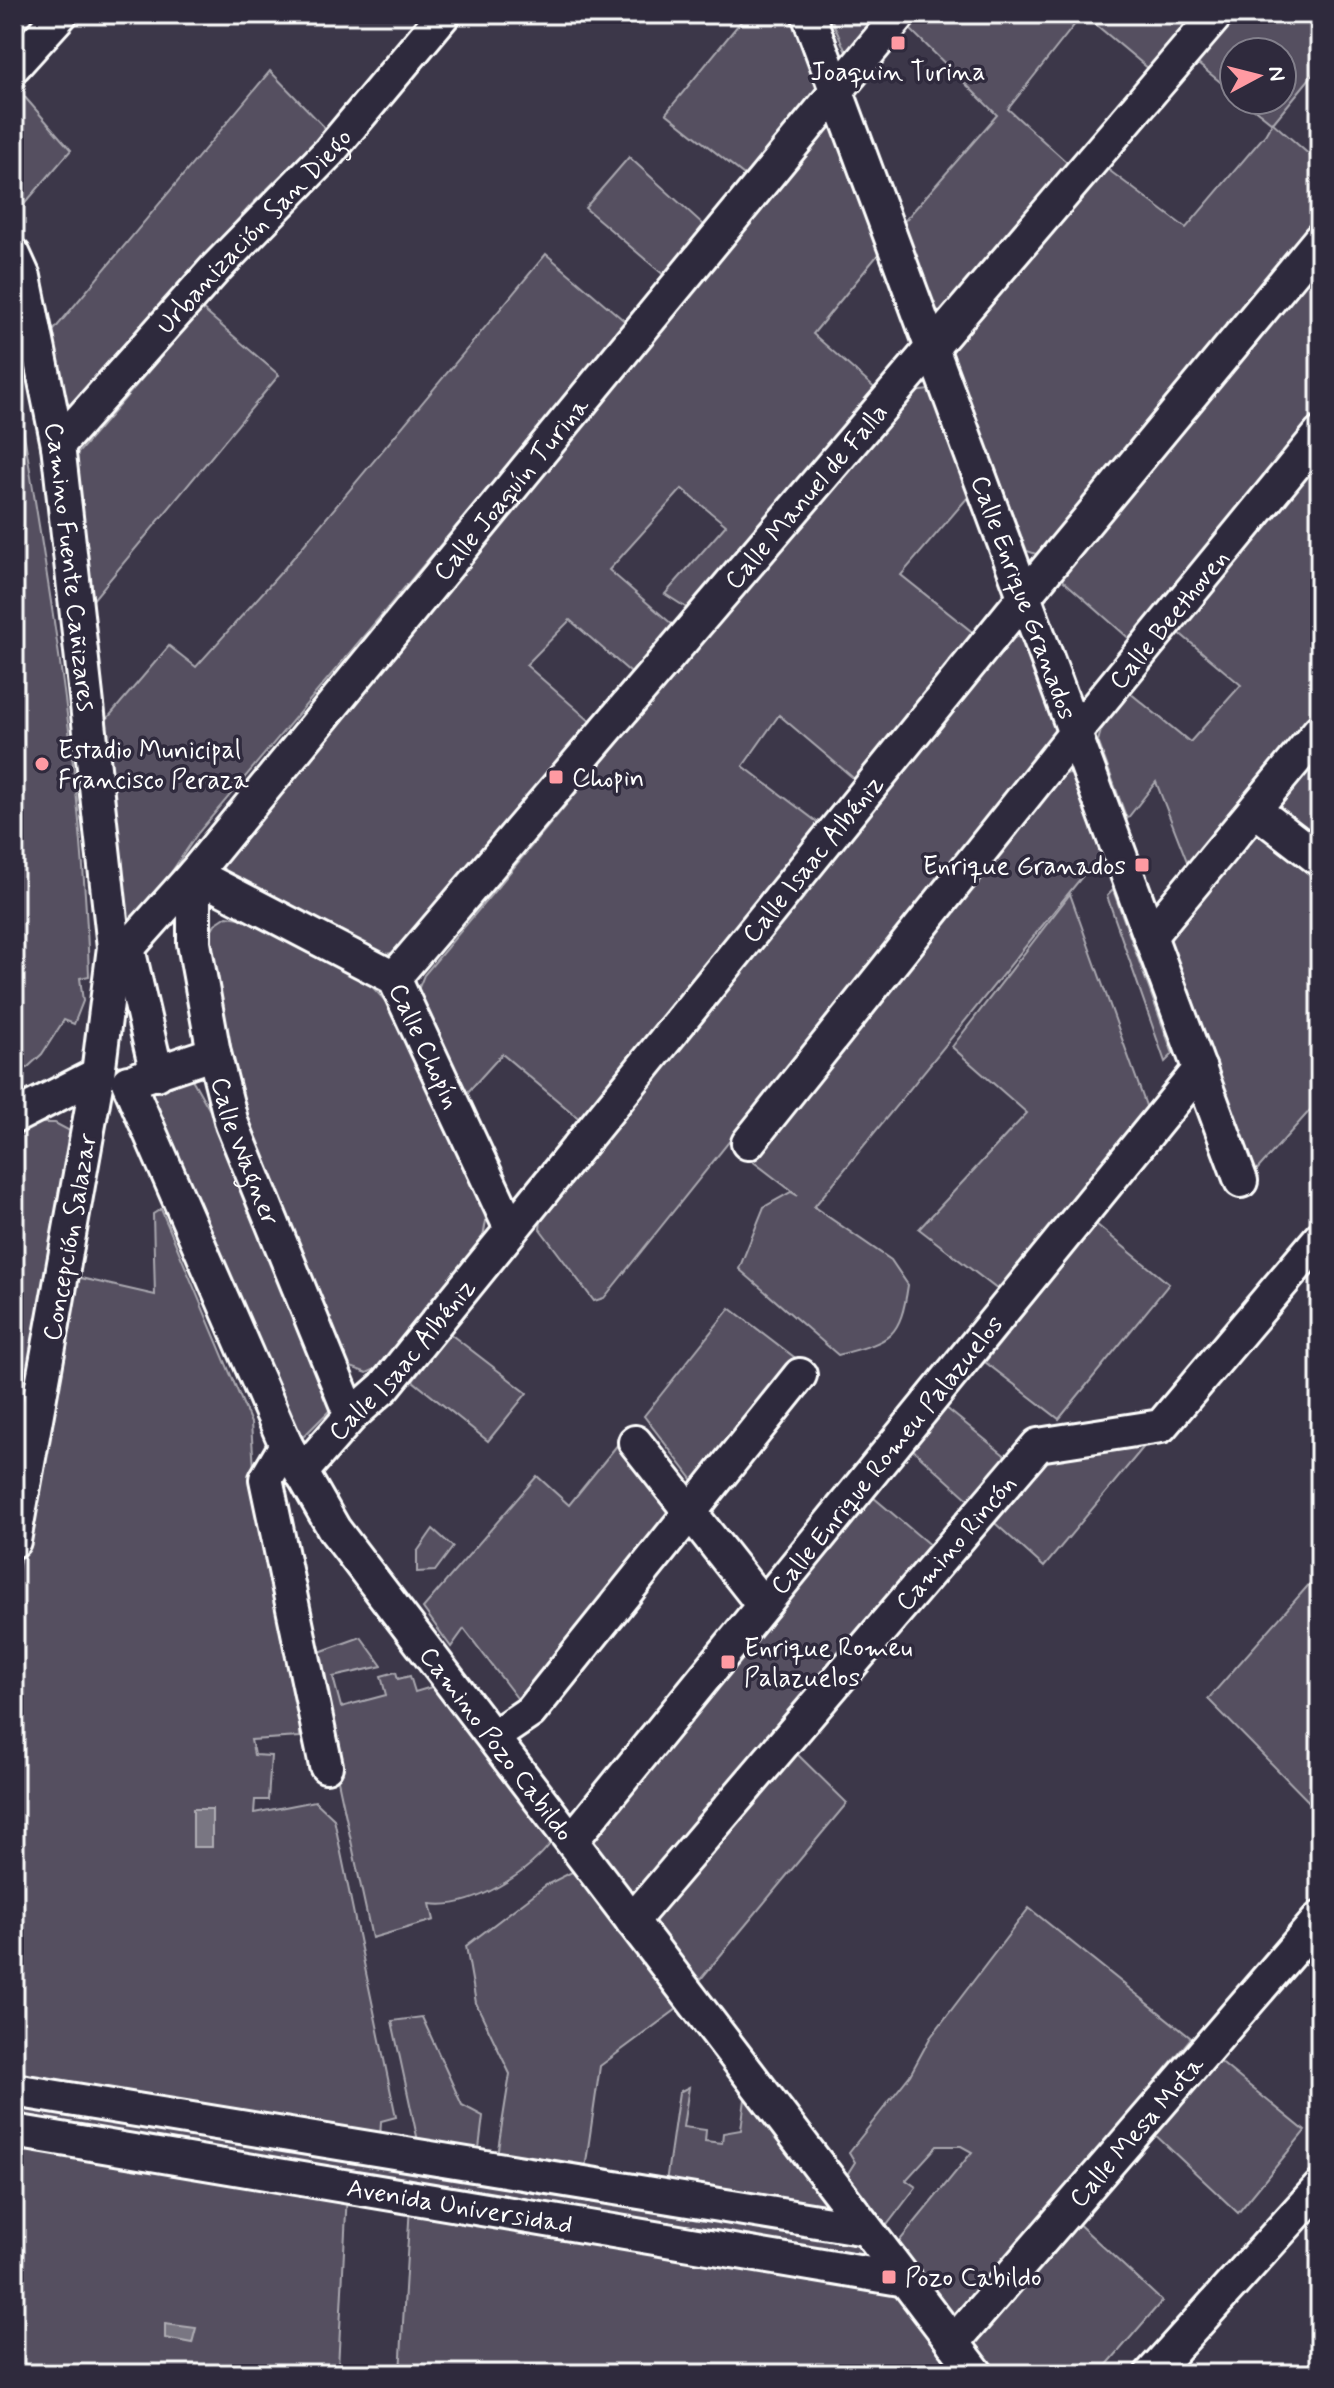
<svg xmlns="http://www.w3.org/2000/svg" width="1334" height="2388" viewBox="0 0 1334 2388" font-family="Mynerve,sans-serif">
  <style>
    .green { fill: #555060; stroke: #aaa8b0; stroke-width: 2 }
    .water { fill: #797682; stroke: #afadb4; stroke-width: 2 }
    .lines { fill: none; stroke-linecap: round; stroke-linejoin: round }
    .minor-casing { stroke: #fff; stroke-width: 38 }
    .minor { stroke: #2f2a3d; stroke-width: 32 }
    .poi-dot { fill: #ff9aa2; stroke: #2f2a3d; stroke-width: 3 }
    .labels { text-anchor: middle; stroke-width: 7; stroke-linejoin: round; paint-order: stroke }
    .poi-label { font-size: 26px; fill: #fff; stroke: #2f2a3d; text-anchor: start }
    .street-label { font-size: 26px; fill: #fff; stroke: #2f2a3d }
  </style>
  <rect width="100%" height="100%" fill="#3c3749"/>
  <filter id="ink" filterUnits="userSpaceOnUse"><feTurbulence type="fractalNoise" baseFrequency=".0125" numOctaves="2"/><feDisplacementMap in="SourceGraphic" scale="16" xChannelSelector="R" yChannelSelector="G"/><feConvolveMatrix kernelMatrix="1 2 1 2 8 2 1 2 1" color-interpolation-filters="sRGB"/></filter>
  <g filter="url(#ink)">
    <g class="green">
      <polygon points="747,14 796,14 820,90 748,178 666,113"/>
      <polygon points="829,14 884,14 853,50 845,50"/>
      <polygon points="919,14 1195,14 1149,69 1083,14 1008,109 1071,166 953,306 939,311 927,303 901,225 997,115 908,27"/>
      <polygon points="1232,14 1320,14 1320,66 1273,123 1320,164 1320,218 1047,550 1036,554 1027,551 951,353 1106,168 1186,228 1265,135 1272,123 1243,100 1282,100 1282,52 1234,52 1234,93 1193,60"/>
      <polygon points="270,71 327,130 252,204 131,340 68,417 49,336"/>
      <polygon points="16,87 71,150 14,216 14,89"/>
      <polygon points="829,125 836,126 881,251 813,334 879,392 693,612 665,594 726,525 682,489 609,570 680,631 637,678 570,620 526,665 599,729 398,952 386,954 365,945 229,880 219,871 218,859"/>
      <polygon points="629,157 704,225 665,276 585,208"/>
      <polygon points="546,254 627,323 198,833 151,902 126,927 100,727 169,646 196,667 283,570"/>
      <polygon points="1320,255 1320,415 1132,641 1058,576"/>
      <polygon points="202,309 279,375 83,612 72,460"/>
      <path d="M14,374C47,573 83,774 89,976L80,978L83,1001L74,1024L64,1020L42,1054L14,1080Z"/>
      <polygon points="929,390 939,397 975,489 901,575 976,635 858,782 779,715 743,766 825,828 582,1121 502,1054 467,1093 418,990 424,975 897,409 913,392"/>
      <polygon points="1320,455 1320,708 1190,869 1156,782 1127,819 1098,741 1102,727 1130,693 1190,742 1241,685 1177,631"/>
      <polygon points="1023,636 1059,729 604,1298 594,1301 540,1229 541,1220 1012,638"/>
      <polygon points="1320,754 1320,848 1276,808"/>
      <path d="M1074,771L1107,846L814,1207L891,1260L908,1285C900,1341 889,1341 838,1355L739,1269L764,1207L791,1192L798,1196L751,1160L1058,777Z"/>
      <polygon points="1258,831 1320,875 1320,1099 1255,1172 1169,941"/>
      <polygon points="1113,890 1173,1054 1165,1062 1107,896"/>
      <polygon points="1070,894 1149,1114 1011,1300 919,1229 1027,1113 952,1047"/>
      <polygon points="227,916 240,918 368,982 387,1003 484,1198 486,1221 481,1249 382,1366 367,1373 343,1364 238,1113 206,939 215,924"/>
      <polygon points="178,1079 192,1079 212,1114 331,1409 304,1436 296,1437 147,1095"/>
      <polygon points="33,1123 55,1123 70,1131 70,1148 14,1441 14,1132"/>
      <polygon points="161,1209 251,1423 254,1469 298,1667 300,1737 251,1740 254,1755 271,1756 268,1800 255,1800 254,1813 315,1801 334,1819 396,2117 381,2121 380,2140 14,2083 14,1593 72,1276 155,1295 153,1214"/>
      <polygon points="1096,1224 1169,1284 1059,1419 985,1362"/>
      <polygon points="730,1308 798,1360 699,1488 644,1416"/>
      <polygon points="449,1333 527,1393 488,1441 413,1381"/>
      <polygon points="945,1407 1019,1467 1161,1426 1044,1567 911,1448"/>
      <polygon points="623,1438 678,1512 520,1702 464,1629 451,1647 423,1608 537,1476 569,1505"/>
      <polygon points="867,1492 938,1552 637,1905 593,1843 593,1828"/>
      <polygon points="433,1529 453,1547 435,1571 417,1572 417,1552"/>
      <polygon points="1320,1572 1320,1813 1208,1699"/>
      <path d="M361,1637L382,1666L333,1677L341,1707L386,1695L381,1676L396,1672L398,1679L410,1676L415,1692L435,1686L554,1839C529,1873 473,1910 430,1904L434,1920L372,1938L311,1655Z"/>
      <polygon points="792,1749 847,1803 695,1986 647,1919"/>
      <polygon points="576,1870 681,2006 600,2066 583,2183 664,2196 679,2092 689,2087 683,2127 706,2130 705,2141 722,2143 723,2133 741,2130 745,2099 751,2096 906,2280 14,2131 14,2090 421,2155 392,2021 422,2017 462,2105 483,2116 477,2165 495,2168 510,2074 476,2003 466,1946 546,1885"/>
      <polygon points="1029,1908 1191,2038 955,2324 897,2244 972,2152 961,2146 937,2146 906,2180 916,2187 884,2229 845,2178 855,2162 849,2152 910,2075 930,2038"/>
      <polygon points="1213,2056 1305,2131 1238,2213 1151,2131"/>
      <polygon points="14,2139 347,2193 338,2368 400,2373 410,2205 897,2287 962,2374 14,2374"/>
      <polygon points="1073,2219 1162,2301 1099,2374 991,2374 967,2343"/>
    </g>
    <g class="water">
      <rect x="193" y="1809" width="19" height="38"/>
      <polygon points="165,2324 196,2328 192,2343 165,2338"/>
    </g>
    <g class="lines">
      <defs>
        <g id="minor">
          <path id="s1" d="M808,14L1241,1181"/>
          <polyline points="14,66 61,14"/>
          <path id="s2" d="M14,255L24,277L58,445L114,947L98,1074L14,1541"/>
          <path id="s3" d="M58,445L215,269L329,152L444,14"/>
          <polyline points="1255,810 1320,860"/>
          <path id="s4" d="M194,874V943L214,1053L232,1124L351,1416"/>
          <path id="s5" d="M194,874L394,978L511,1229"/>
          <polyline points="1150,936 1320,730"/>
          <path id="s6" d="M114,947L128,948L194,874L900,14"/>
          <polyline points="128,948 157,1074"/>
          <path id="s7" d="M394,978L1217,14"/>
          <polyline points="137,1079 214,1053"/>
          <path id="s8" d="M128,1082L286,1445L334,1529L977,2374"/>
          <polyline points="14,1117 98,1074"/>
          <path id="s9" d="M748,1143L1075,733L1320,434"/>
          <polyline points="635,1442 763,1605"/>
          <polyline points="286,1445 266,1479 326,1766"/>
          <path id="s10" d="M301,1473L351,1416L384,1387L1024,597L1320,239"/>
          <polyline points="493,1737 530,1712 800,1375"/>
          <path id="s11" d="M573,1839L1200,1069"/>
          <path id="s12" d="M632,1921L1038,1445L1161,1426L1320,1238"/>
          <polyline points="14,2090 866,2229"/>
          <path id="s13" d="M14,2131L906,2280"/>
          <path id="s14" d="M953,2343L1320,1918"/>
          <polyline points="1151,2374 1320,2187"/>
        </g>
      </defs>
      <use href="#minor" class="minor-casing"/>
      <use href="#minor" class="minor"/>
    </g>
  </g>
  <g class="poi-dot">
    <rect x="890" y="35" width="16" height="16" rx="4"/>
    <circle cx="42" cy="764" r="8"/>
    <rect x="548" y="769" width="16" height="16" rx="4"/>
    <rect x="1134" y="857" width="16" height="16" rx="4"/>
    <rect x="720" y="1654" width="16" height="16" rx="4"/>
    <rect x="881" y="2269" width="16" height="16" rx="4"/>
  </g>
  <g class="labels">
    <g class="poi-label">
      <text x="898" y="80" text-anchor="middle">Joaquin Turina</text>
      <text x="58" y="758">Estadio Municipal<tspan x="58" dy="30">Francisco Peraza</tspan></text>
      <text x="572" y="786">Chopin</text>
      <text x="1126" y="874" text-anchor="end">Enrique Granados</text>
      <text x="744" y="1656">Enrique Romeu<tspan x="744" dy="30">Palazuelos</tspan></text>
      <text x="905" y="2286">Pozo Cabildo</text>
    </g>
    <g class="street-label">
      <text dy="9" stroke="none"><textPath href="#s3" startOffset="290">Urbanización San Diego</textPath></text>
      <text dy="9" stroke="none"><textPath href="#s6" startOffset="612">Calle Joaquín Turina</textPath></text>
      <text dy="9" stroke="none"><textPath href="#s7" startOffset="634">Calle Manuel de Falla</textPath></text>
      <text dy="9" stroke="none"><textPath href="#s2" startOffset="318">Camino Fuente Cañizares</textPath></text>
      <text dy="9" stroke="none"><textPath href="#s1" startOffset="622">Calle Enrique Granados</textPath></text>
      <text dy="9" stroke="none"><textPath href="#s9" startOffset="672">Calle Beethoven</textPath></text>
      <text dy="9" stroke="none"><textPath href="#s10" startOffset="800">Calle Isaac Albéniz</textPath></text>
      <text dy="9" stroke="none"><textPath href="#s5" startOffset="300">Calle Chopín</textPath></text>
      <text dy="9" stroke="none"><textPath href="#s4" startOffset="284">Calle Wagner</textPath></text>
      <text transform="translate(69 1237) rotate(-80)" y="9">Concepción Salazar</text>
      <text dy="9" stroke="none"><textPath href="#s10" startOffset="152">Calle Isaac Albéniz</textPath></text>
      <text dy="9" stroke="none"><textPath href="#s11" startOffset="496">Calle Enrique Romeu Palazuelos</textPath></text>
      <text dy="9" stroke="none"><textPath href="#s12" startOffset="498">Camino Rincón</textPath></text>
      <text dy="9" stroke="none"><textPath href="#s8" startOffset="762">Camino Pozo Cabildo</textPath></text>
      <text dy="9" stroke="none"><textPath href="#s14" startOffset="280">Calle Mesa Mota</textPath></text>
      <text dy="9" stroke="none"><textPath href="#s13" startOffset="452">Avenida Universidad</textPath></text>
    </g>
  </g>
  <rect width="1334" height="2388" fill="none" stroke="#2f2a3d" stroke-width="48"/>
  <rect x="24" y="24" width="1286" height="2340" fill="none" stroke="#fff" stroke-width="3" filter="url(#ink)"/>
  <g transform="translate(1258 76) rotate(83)"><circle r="38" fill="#2f2a3d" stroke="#827f8b" stroke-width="2"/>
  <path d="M0-6L14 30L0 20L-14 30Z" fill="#ff9aa2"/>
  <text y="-12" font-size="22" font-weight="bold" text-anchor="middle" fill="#ffffff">N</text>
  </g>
</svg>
